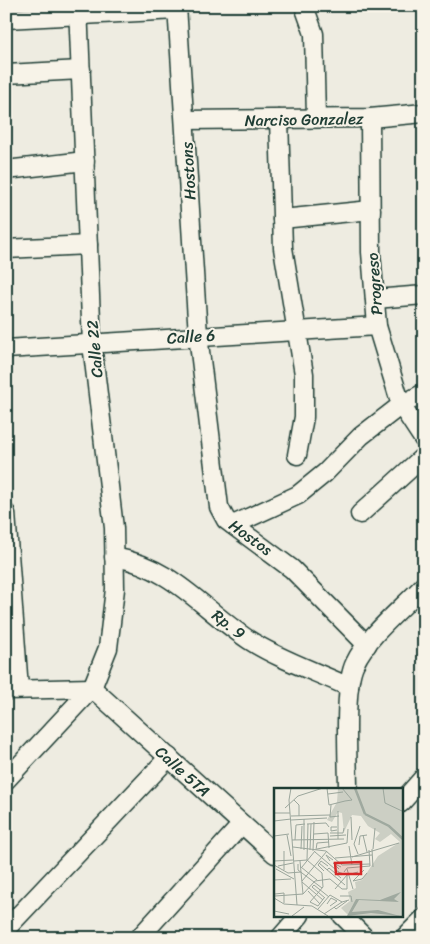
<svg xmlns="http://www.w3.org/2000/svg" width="430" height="944" viewBox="0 0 430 944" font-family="Sriracha,sans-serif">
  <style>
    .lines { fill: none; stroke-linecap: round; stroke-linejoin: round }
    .minor-casing { stroke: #1f3d34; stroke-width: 21 }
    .minor { stroke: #f7f3e8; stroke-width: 18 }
    .labels { text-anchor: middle; stroke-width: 4; stroke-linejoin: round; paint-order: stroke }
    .street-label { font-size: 16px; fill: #1f3d34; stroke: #f7f3e8 }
    .inset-river { fill: none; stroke: #9fa99f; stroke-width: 2.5 }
    .inset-road { fill: none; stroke: #9ba69c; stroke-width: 1 }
    .view { fill: #d62828; fill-opacity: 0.15; stroke: #d62828; stroke-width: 2.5 }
    .inset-edge { fill: none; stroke: #1f3d34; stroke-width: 2.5 }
  </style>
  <rect width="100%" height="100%" fill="#eeece1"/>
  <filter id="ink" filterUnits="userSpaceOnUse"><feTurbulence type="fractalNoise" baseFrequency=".02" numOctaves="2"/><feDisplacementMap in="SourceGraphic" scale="10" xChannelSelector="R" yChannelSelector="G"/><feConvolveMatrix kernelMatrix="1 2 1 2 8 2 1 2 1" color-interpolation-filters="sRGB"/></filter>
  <g filter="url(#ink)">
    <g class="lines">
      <defs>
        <g id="minor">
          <polyline points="177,6 198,335 219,507 226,520 292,569 367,645"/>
          <polyline points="304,6 314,34 316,118"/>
          <polyline points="6,19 177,10"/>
          <polyline points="6,74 81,70"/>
          <polyline points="370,118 371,252 377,326 401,405 424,440"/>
          <polyline points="279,119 283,248 304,374 304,417 297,455"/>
          <polyline points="185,120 370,118 424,113"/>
          <polyline points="6,170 85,161"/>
          <polyline points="282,219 371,210"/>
          <polyline points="6,249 88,245"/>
          <polyline points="375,299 424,295"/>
          <polyline points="6,349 377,326"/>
          <polyline points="6,513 19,689"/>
          <polyline points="360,514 424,456"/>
          <polyline points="233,525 298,495 325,473 361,436 401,405 424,393"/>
          <path d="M114,557C173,567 202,609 249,640C278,659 317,672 349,687"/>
          <polyline points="92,688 275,854"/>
          <polyline points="6,690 92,688"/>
          <polyline points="6,780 92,688 108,648 115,589 114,528 92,344 78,6"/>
          <path d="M348,789C348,760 343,686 355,663C368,635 403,608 424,585"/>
          <polyline points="401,803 424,777"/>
          <polyline points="342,915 365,938"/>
          <polyline points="6,929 169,757"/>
          <polyline points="139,938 242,824"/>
          <polyline points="280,938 300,915"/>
          <polyline points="404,938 424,918"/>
        </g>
      </defs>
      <use href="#minor" class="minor-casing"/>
      <use href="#minor" class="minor"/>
    </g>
  </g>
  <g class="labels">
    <g class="street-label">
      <text transform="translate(304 119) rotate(-1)" y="6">Narciso Gonzalez</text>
      <text transform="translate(188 171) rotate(-93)" y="6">Hostons</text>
      <text transform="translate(374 284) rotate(-94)" y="6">Progreso</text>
      <text transform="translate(191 336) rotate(-4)" y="6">Calle 6</text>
      <text transform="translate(94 349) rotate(-95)" y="6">Calle 22</text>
      <text transform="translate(251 537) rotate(36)" y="6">Hostos</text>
      <text transform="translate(229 624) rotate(38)" y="6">Rp. 9</text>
      <text transform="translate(183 771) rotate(42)" y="6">Calle 5TA</text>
    </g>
  </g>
  <g transform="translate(274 788)">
    <rect width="129" height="129" fill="#eeece1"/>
    <path d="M64,0H129V128H75L67,120L76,113L74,104L82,100L81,94L88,92L104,68L126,54L117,46L106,54L101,51L106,45L94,38L87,28L78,27L70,44L68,25L64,24L58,34L53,32L63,14Z" fill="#cccfc4"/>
    <path d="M127,104L120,111L125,114L85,112L78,124L104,122L126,128L97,125L73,128L82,111L106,112Z" fill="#9fa99f"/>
    <path class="inset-river" d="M81,0L91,26M91,26L115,38L129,51"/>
    <path class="inset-road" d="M17,0L15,12L23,117M53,0L55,17L71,13M68,0L78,12L71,13M109,0L111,15L128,23M54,6L69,4M20,12L25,17V28M57,17L56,29L65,28M11,20L24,8L49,0M0,25H16M17,28L56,27M77,29L78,52M17,32L53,30M0,33L17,31M33,36L52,35L55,39M63,39H57V43L63,42M56,45H69L70,40M40,46L54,45L55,60M13,47L17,68M89,47L93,64M0,48L15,46M56,48L72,47M64,51V23M18,52L70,51M21,52L22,37L31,36M85,57L86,48L93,47M75,58L78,77M19,59L52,63L68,77M27,61L28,38M43,61L73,55L74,41M98,61L99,79M99,61L101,40M30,62V31M36,62L37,36M42,62L43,55L55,54M39,63L40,34M41,64L68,87M84,66L80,56L86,38M78,69L125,55M61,70L98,67M33,72L34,36M0,73L19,72M20,73L33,72L48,85L49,99L36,114M26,73L29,106M56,73L52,67L59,72M45,75L71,97M24,76V82L48,100M0,77L14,85L27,84M68,77L96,76M4,78L19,75M27,79L43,92M28,79L41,63M2,81L20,91M65,81L59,75L67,79M73,81L79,101M10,82V63M53,82L55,80L67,90M50,83L44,77L47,73L54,78M70,84L73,80L96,78L95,62M56,91L68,101H73V87L64,84M0,92L17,91M28,93L53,63M79,93L90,82M79,93L88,91L93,85M28,94L49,112M61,101L73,87L84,84M34,103L46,116M1,106L10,105V115M29,106L41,93L56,91M1,108L29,106M66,108H77L78,114M0,110L10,116L38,118L54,128M51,110L38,99L40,97L55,109M36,114L44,118L50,110M53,116L57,110L63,113L56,118M60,119L62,121L73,113M44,121L56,107L68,114L75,112M0,123L15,126M50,126L68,114M18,128L30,119"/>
    <path class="view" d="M87,74V86H62L61,75Z"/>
    <rect width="129" height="129" class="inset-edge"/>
  </g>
  <rect width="430" height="944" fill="none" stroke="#f7f3e8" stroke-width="25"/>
  <rect x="12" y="12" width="405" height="919" fill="none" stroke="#1f3d34" stroke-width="2" filter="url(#ink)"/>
</svg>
